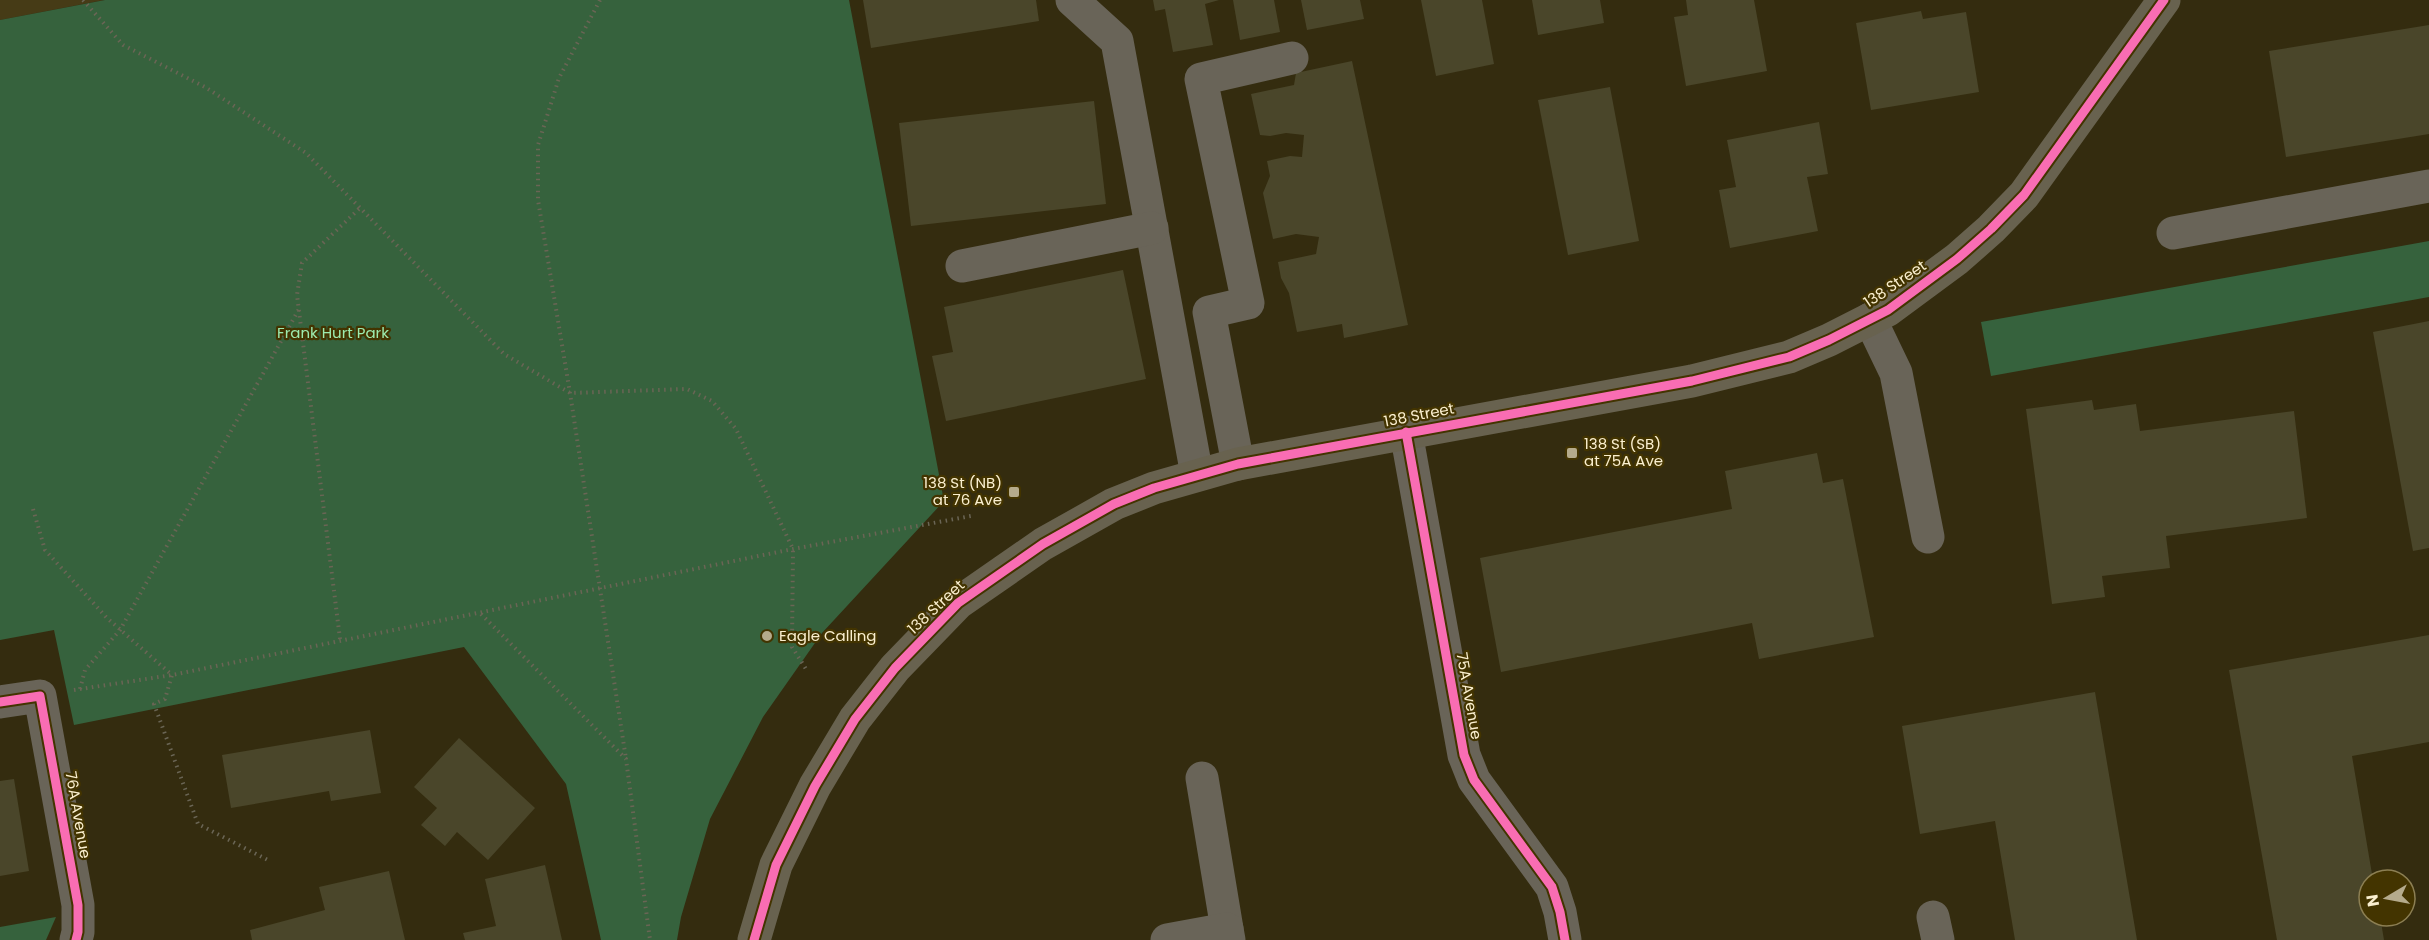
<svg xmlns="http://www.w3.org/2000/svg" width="2429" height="940" viewBox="0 0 2429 940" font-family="Poppins,sans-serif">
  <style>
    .built { fill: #463b16 }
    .green { fill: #36623d }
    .building { fill: #4a462a }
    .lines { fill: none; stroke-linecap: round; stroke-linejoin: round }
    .path { stroke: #6a6555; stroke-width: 4; stroke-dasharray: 1.5 4.5; stroke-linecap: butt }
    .minor { stroke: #696458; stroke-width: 33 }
    .major { stroke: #68624f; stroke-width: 33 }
    .cycleway-casing { stroke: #433400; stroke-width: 13 }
    .cycleway { stroke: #f96db3; stroke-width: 9 }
    .poi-dot { fill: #b5ab8c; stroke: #433400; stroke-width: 2 }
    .labels { text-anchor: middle; stroke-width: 4.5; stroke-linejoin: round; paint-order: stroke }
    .street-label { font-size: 15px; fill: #faefcf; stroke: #433400 }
    .park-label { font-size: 15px; fill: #9cebaf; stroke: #433400 }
    .poi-label { font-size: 15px; fill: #faefcf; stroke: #433400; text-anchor: start }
  </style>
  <rect width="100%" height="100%" fill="#342c0f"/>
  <polygon class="built" points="0,0 104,0 0,20"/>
  <g class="green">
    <polygon points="105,0 849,0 944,501 822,633 763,717 710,819 681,917 677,940 601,940 566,784 464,647 74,725 54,630 0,640 0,20"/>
    <polygon points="2429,241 2429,297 1991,376 1981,322"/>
    <polygon points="56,917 46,940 0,940 0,927"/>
  </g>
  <g class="building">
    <polygon points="863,0 1036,0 1039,21 871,48"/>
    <polygon points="1153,0 1219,0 1205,4 1213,45 1173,52 1165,9 1155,11"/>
    <polygon points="1233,0 1274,0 1280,32 1240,40"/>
    <polygon points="1301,0 1360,0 1364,19 1307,30"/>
    <polygon points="1421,0 1482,0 1494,64 1436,76"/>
    <polygon points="1532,0 1600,0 1604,23 1538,35"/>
    <polygon points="1686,0 1754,0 1767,71 1686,86 1674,17 1688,15"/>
    <polygon points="1921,11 1923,19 1966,12 1979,92 1871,110 1856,23"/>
    <polygon points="2429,25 2429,134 2286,157 2269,51"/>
    <polygon points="1352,61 1408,325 1344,338 1342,324 1297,332 1289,293 1281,278 1278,262 1316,254 1319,237 1296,234 1273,239 1263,193 1270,176 1267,161 1290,156 1302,157 1304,135 1286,133 1270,136 1260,135 1251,94 1294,85 1296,73"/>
    <polygon points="1610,87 1639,241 1568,255 1538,100"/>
    <polygon points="1094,101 1106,204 911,226 899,123"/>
    <polygon points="1819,122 1828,174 1807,177 1818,231 1730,248 1719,190 1736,187 1727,140"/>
    <polygon points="1123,270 1146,379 946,421 932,356 953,352 944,307"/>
    <polygon points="2429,321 2429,548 2413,551 2373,332"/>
    <polygon points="2092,400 2094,410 2136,404 2140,431 2294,411 2307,518 2166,536 2170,568 2102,576 2105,597 2052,604 2026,409"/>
    <polygon points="1817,453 1823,483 1843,479 1874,637 1759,659 1752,623 1501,672 1480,558 1732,509 1725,471"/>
    <polygon points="2429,635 2429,742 2352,756 2373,880 2369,880 2369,916 2380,916 2384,940 2277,940 2229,670"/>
    <polygon points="2095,692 2137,940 2015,940 1995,821 1920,834 1902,726"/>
    <polygon points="370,730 381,793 331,801 329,791 231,808 222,755"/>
    <polygon points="459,738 535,808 488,860 457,832 445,846 421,825 437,808 414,787"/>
    <polygon points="14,779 29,871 0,876 0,781"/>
    <polygon points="545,865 562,940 465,940 463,933 496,926 485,879"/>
    <polygon points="389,871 405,940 252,940 250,930 325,910 319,887"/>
  </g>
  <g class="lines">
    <g class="path">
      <polyline points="83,0 123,45 205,87 306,153 504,354 570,393 687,389 712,401 736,429 793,549 792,647 806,669"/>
      <polyline points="600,0 559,78 538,145 538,200 570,393 626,759"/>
      <polyline points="33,509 45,550 107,618 172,675 165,699 154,704 198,824 268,860"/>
      <polyline points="481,614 626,759 650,940"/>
      <polyline points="340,639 297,295 302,263 360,208"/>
      <polyline points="80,689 85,670 120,630 299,309"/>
      <polyline points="74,690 172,675 793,549 971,516"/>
    </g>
    <g class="minor">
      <polyline points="1072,0 1117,41 1197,475"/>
      <polyline points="2173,233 2429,186"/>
      <polyline points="962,266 1152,228"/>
      <polyline points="1870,319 1896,373 1928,537"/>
      <polyline points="1406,432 1464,755 1474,780 1552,887 1560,912 1565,940"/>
      <polyline points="1238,464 1209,312 1248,303 1201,79 1292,58"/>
      <polyline points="0,702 40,696 78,905 78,932 76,940"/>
      <polyline points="1202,778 1227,929"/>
      <polyline points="1933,917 1938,940"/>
      <polyline points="1167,940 1227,929 1229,940"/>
    </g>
    <polyline class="major" points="754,940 776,865 815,786 855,719 895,668 958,603 1043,544 1114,504 1154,488 1238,464 1692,381 1789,357 1829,340 1888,310 1957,259 1991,229 2024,195 2164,0"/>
    <defs>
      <g id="cycleway">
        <polyline points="1406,432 1464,755 1474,780 1552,887 1560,912 1565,940"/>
        <polyline points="0,702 40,696 78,905 78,932 76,940"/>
        <polyline points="754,940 776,865 815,786 855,719 895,668 958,603 1043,544 1114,504 1154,488 1238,464 1692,381 1789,357 1829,340 1888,310 1957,259 1991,229 2024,195 2164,0"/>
      </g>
    </defs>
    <use href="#cycleway" class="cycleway-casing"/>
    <use href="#cycleway" class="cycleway"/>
  </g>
  <g class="poi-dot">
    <rect x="1566" y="447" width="12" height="12" rx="3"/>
    <rect x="1008" y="486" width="12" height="12" rx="3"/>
    <circle cx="767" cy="636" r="6"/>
  </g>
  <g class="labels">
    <g class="street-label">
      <text transform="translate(1895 284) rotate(-34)" y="5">138 Street</text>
      <text transform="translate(1419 415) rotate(-11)" y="5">138 Street</text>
      <text transform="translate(936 607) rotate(-43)" y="5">138 Street</text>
      <text transform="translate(1469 696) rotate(80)" y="5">75A Avenue</text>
      <text transform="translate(78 815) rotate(80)" y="5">76A Avenue</text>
    </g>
    <g class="park-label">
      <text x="333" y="338">Frank Hurt Park</text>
    </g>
    <g class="poi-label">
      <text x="1584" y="449">138 St (SB)<tspan x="1584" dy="17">at 75A Ave</tspan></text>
      <text x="1002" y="488" text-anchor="end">138 St (NB)<tspan x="1002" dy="17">at 76 Ave</tspan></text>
      <text x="779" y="641">Eagle Calling</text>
    </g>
  </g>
  <g transform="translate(2387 898) rotate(260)"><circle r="28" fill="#433400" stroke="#8c7f53" stroke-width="1.5"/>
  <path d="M0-4.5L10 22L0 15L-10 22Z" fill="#b5ab8c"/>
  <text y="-9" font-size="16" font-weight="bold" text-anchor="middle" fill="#faefcf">N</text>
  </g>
</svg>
